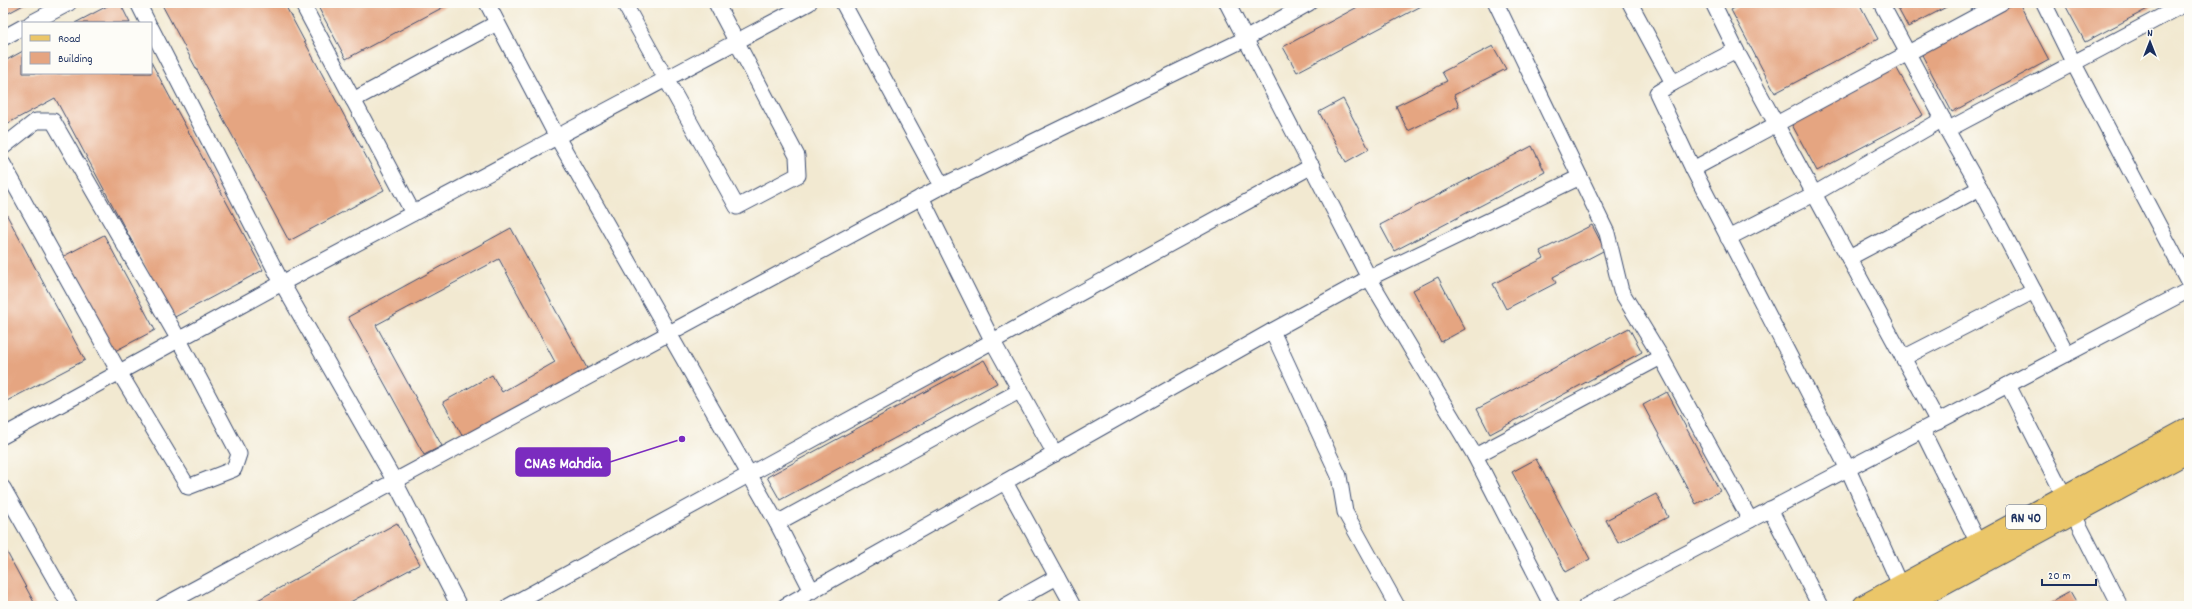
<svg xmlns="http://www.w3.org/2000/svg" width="2192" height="609" viewBox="0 0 2192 609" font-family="Dekko,sans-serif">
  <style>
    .building { fill: #e5a581 }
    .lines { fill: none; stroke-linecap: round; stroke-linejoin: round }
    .street-casing { stroke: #3b4b6f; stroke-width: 17 }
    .primary-casing { stroke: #3b4b6f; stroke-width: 24 }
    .street { stroke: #fff; stroke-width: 15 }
    .primary { stroke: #ebc669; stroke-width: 22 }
    .labels { text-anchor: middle; stroke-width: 3.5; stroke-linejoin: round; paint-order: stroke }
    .shield { fill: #fdfcf7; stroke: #5f6c8c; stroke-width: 1 }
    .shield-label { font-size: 14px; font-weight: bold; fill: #1b2f5e }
    .leader { fill: none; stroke: #7b2cbf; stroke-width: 1.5 }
    .callout-dot { fill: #7b2cbf; stroke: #fdfcf7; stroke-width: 1.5 }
    .callout { fill: #7b2cbf; stroke: #7b2cbf; stroke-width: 1.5 }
    .callout-label { font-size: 16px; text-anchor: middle; font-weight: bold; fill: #fff }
  </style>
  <rect width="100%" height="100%" fill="#fdfcf7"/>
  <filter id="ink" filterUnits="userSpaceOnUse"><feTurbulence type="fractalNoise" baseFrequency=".025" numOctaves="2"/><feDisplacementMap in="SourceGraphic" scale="8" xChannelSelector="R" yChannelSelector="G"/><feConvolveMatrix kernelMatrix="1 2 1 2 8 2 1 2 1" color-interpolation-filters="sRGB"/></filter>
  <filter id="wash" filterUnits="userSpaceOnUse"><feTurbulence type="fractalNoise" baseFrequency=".012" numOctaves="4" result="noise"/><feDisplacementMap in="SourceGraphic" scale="16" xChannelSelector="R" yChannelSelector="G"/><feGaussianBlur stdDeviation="0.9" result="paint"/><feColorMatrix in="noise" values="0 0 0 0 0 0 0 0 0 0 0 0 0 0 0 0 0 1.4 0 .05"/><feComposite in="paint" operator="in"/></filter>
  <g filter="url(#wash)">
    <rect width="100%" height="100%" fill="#f2e9d1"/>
    <g id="blocks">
      <g class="building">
        <polygon points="3,3 27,3 3,16"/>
        <polygon points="113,3 120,3 130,23 75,23"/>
        <polygon points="161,3 284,3 384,190 289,241"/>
        <polygon points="316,3 451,3 346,59"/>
        <polygon points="1365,3 1427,3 1297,72 1283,47"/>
        <polygon points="1744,3 1859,3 1878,39 1775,93 1731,10"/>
        <polygon points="1895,3 1954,3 1908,27"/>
        <polygon points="2015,3 2019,3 2049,60 1952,112 1921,53"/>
        <polygon points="2064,3 2159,3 2085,42"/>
        <polygon points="1493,46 1506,69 1454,95 1459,106 1408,131 1396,106 1447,81 1442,72"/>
        <polygon points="23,51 23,73 151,73 151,62 263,270 173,318 55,98 3,126 3,62"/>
        <polygon points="1896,67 1923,115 1817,171 1791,123"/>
        <polygon points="1343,99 1369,149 1346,162 1319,112"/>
        <polygon points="1532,146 1545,172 1394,251 1380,225"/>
        <polygon points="3,208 85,360 3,403"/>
        <polygon points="1592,225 1605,250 1553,277 1556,283 1506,309 1493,284 1544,258 1540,251"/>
        <polygon points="511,228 589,372 464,439 443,402 492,375 502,392 555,362 499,259 376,325 442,446 424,455 348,317"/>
        <polygon points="104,235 155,330 113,352 62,257"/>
        <polygon points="1438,277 1465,329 1441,342 1413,290"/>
        <polygon points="1629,328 1642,352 1490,434 1477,409"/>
        <polygon points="984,360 997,383 780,500 767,477"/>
        <polygon points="1667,392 1720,491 1696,504 1643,405"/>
        <polygon points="1536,459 1590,559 1566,572 1512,472"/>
        <polygon points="1656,494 1668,517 1618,543 1606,520"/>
        <polygon points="397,523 420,564 343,606 247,606"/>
        <polygon points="3,545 36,606 3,606"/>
        <polygon points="2070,592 2078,606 2044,606"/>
      </g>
    </g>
  </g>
  <g filter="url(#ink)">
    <use href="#blocks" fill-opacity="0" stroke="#3b4b6f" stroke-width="1"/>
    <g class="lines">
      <defs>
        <g id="street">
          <polyline points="138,3 148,23"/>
          <polyline points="302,3 413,213"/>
          <polyline points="487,3 557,137 777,523 812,591"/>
          <polyline points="624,3 737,207 798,175 797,156 716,3"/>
          <polyline points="843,3 942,186"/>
          <polyline points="1227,3 1369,278 1475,456 1552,606"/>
          <polyline points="1496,3 1607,233 1621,291 1661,357 1750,520"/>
          <polyline points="1630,3 1673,83 1736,50"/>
          <polyline points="1713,3 1736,50 1938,422"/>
          <polyline points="1881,3 1943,119 1947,130 1980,188 2067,354"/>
          <polyline points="2044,3 2074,64 2189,283"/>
          <polyline points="31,23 69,3"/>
          <polyline points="151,28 282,283 394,480 459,606"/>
          <polyline points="3,38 23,27"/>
          <polyline points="1673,83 1657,93 1693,169 1848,469 1904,594"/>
          <polyline points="353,100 497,23"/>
          <polyline points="1947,130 2187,3"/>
          <polyline points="3,147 36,121 53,121 179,340 239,454 234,469 188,487 119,372 3,164"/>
          <polyline points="1693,169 2001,3"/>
          <polyline points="921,197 992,340 1055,454"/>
          <polyline points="1728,238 1814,194 1943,119"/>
          <polyline points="1849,258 1980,188"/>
          <polyline points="1272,331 1339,476 1345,512 1397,606"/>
          <polyline points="1903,358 2034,291"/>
          <polyline points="2008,385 2120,606"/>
          <polyline points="1922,430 1978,543"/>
          <polyline points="3,436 282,283 809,3"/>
          <polyline points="1475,456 1661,357"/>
          <polyline points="1005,482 1073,606"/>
          <polyline points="3,488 70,606"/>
          <polyline points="1770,509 1820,606"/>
          <polyline points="777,523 1021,390"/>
          <polyline points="163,606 942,186 1247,38 1309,3"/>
          <path d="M509,606C778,461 1044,312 1312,166"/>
          <polyline points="785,606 1272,331 1369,278 1580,177"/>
          <polyline points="1005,606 1057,577"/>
          <polyline points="1586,606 2189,290"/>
        </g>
        <g id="primary">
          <polyline points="1864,606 2189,429"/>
          <polyline points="1901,606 2189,451"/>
        </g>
      </defs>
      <use href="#street" class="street-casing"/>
      <use href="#primary" class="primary-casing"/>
      <use href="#street" class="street"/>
      <use href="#primary" class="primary"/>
    </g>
  </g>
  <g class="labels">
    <rect class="shield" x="2006" y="505" width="40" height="24" rx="3"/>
    <g class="shield-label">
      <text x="2026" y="522">RN 40</text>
    </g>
  </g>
  <path class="leader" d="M682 439L610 462"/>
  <circle class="callout-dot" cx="682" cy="439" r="4"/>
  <rect class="callout" x="516" y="448" width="94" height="28" rx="4"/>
  <g class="callout-label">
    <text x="563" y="468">CNAS Mahdia</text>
  </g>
  <rect width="2192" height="609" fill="none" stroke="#fdfcf7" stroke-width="16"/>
  <rect x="22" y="22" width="130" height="52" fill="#fdfcf7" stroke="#a3aaba"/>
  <rect x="30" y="35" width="20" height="6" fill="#ebc669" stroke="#a3aaba"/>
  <text x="58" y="42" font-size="12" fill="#1b2f5e">Road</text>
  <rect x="30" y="52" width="20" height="12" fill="#e5a581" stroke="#a3aaba"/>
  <text x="58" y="62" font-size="12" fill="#1b2f5e">Building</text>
  <g transform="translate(2150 42)" stroke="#fdfcf7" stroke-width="3" paint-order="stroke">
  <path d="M0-3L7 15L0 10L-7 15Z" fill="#1b2f5e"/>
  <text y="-6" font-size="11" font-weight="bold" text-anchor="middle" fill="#1b2f5e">N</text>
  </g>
  <path d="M2042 579v6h54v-6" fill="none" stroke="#1b2f5e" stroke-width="2"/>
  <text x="2048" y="579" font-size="12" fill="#1b2f5e" stroke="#fdfcf7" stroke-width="3" paint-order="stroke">20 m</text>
</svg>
